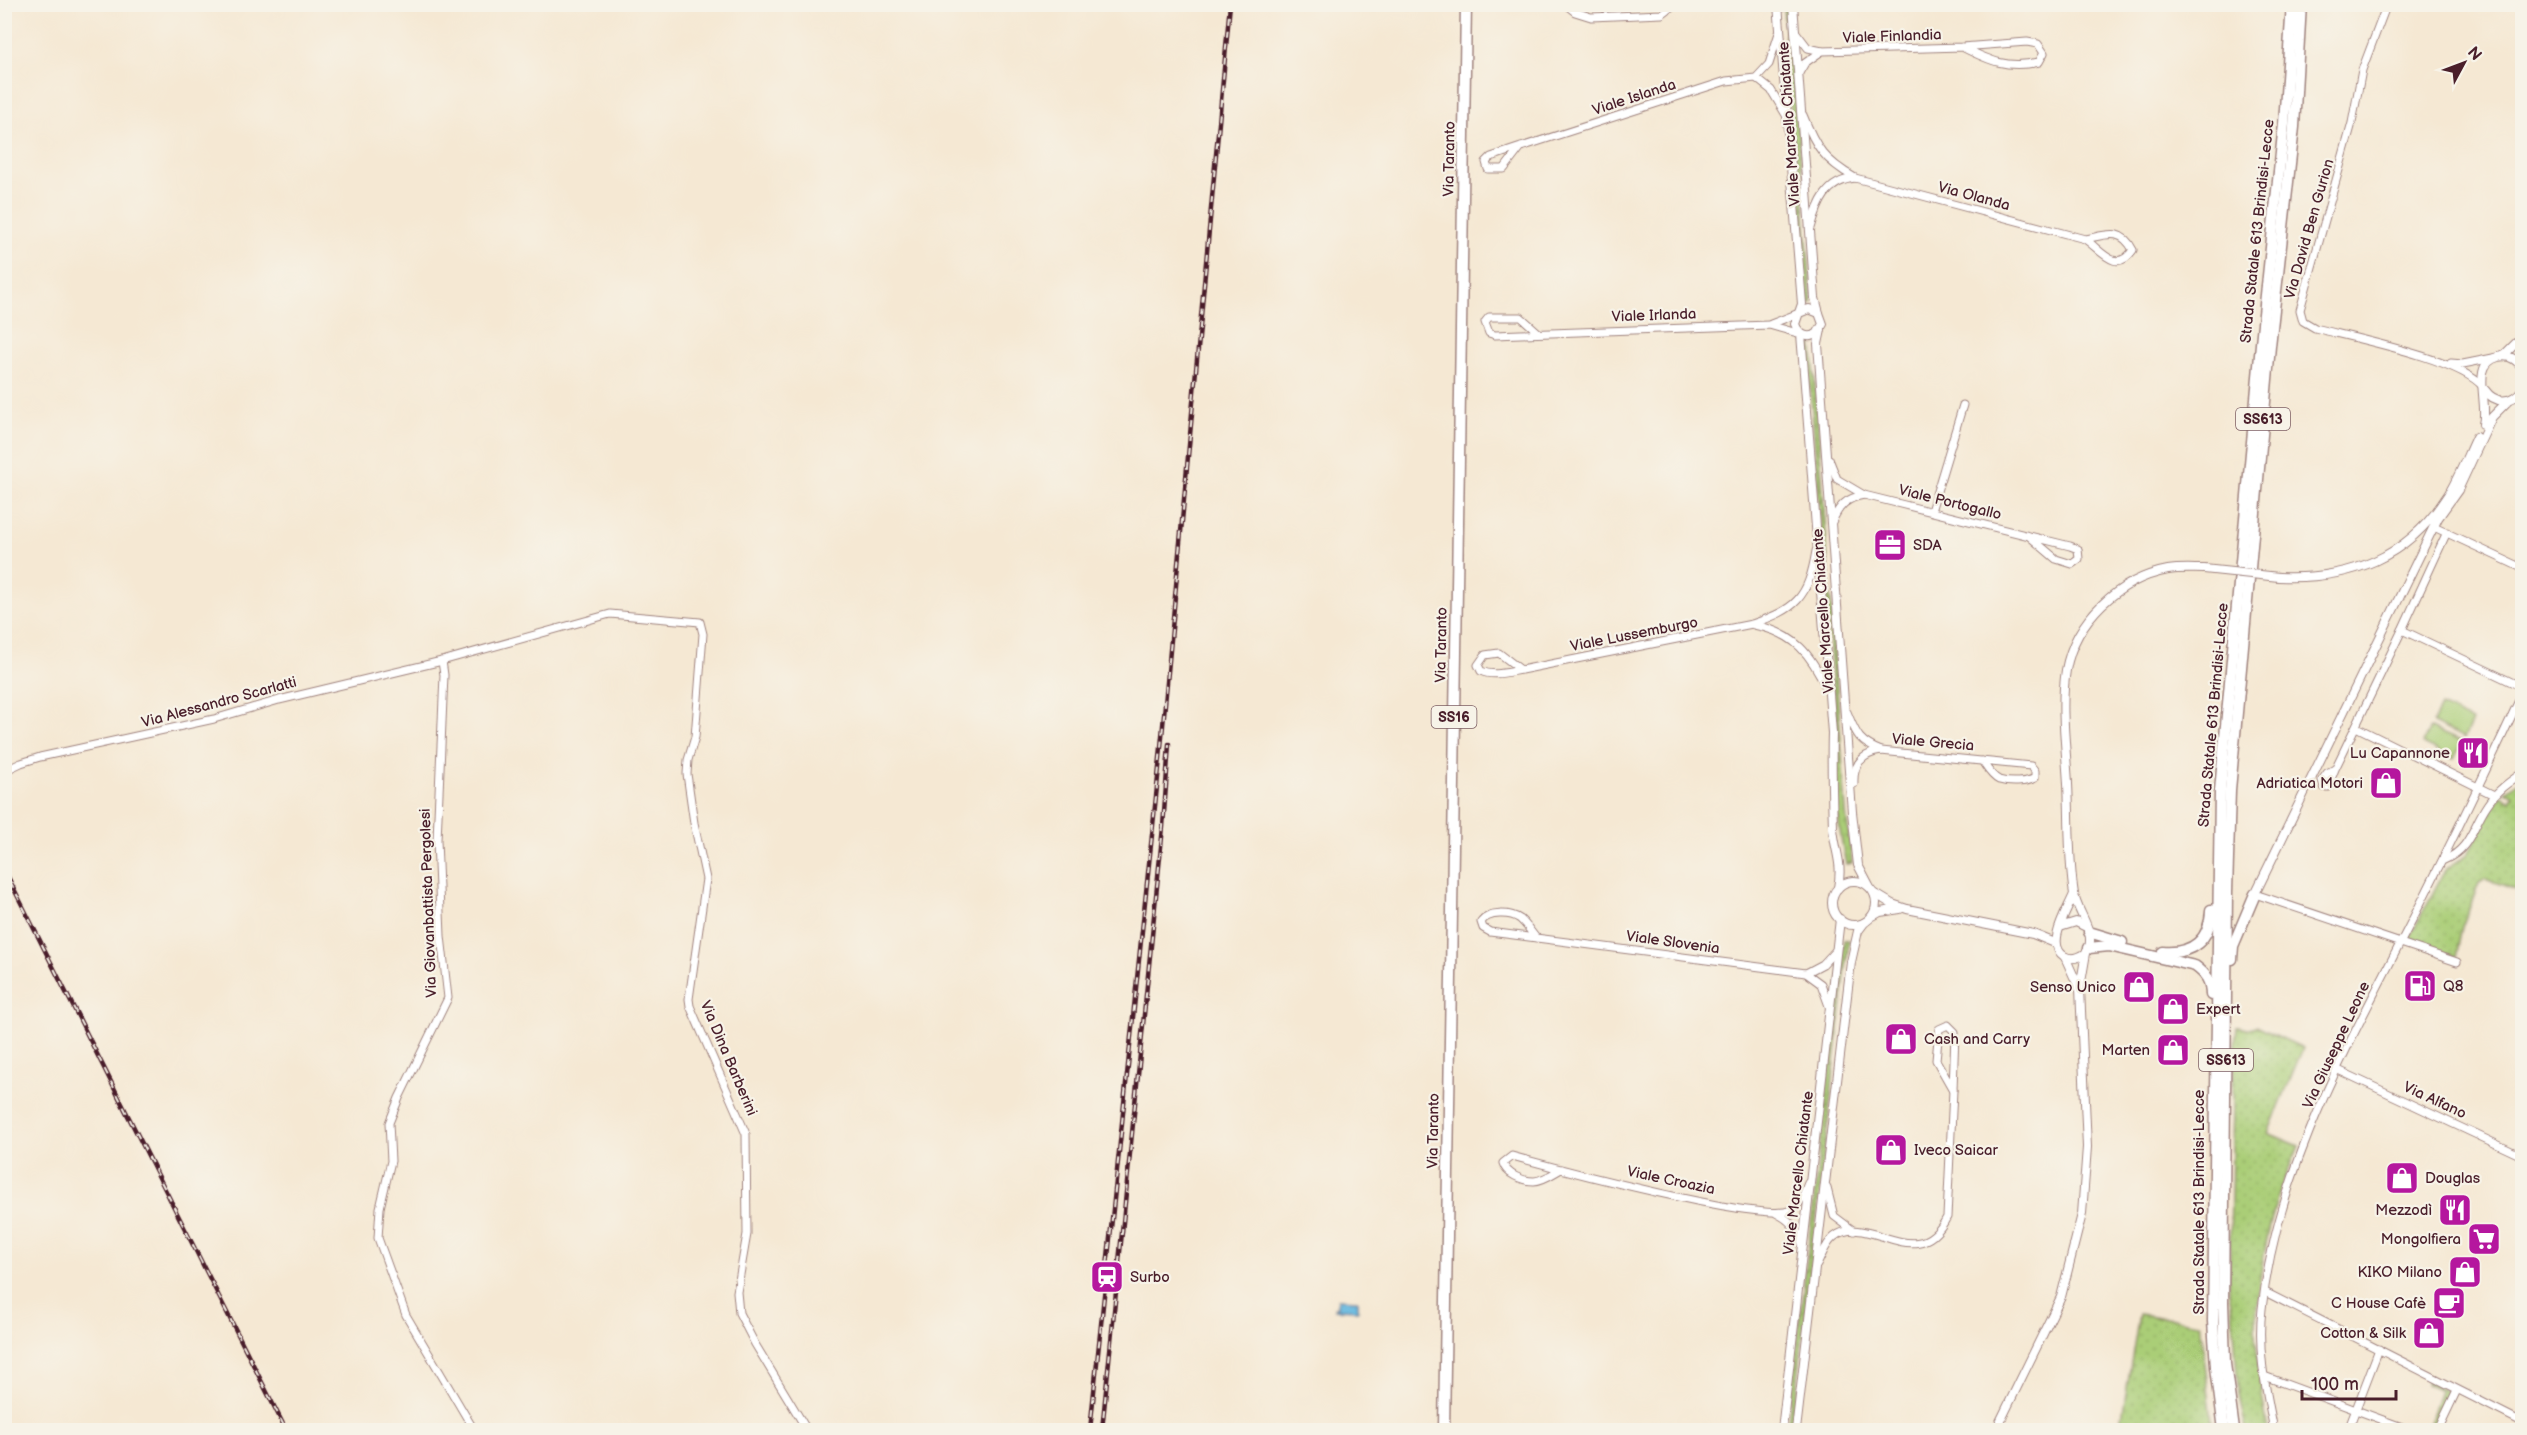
<svg xmlns="http://www.w3.org/2000/svg" width="2527" height="1435" viewBox="0 0 2527 1435" font-family="'Balsamiq Sans',sans-serif">
  <style>
    .grass { fill: url(#grass-dots); stroke: #7a7651; stroke-width: 1.5 }
    .pitch { fill: #aace77; stroke: #7a7651; stroke-width: 1.5 }
    .water { fill: #63b7df; stroke: #566b85; stroke-width: 1.5 }
    .lines { fill: none; stroke-linecap: round; stroke-linejoin: round }
    .minor-casing { stroke: #a0847f; stroke-width: 9 }
    .tertiary-casing { stroke: #a0847f; stroke-width: 10 }
    .primary-casing { stroke: #a0847f; stroke-width: 13 }
    .trunk-casing { stroke: #a0847f; stroke-width: 13 }
    .minor { stroke: #fff; stroke-width: 7 }
    .tertiary { stroke: #fff; stroke-width: 8 }
    .primary { stroke: #fff; stroke-width: 10 }
    .trunk { stroke: #fff; stroke-width: 10 }
    .rail-casing { stroke: #4a1f2b; stroke-width: 4.5 }
    .rail { stroke: #f7f3e8; stroke-width: 2; stroke-dasharray: 7; stroke-linecap: butt }
    .tertiary-bridge-casing { stroke: #a0847f; stroke-width: 10; stroke-linecap: butt }
    .tertiary-bridge { stroke: #fff; stroke-width: 8 }
    .labels { text-anchor: middle; stroke-width: 4.5; stroke-linejoin: round; paint-order: stroke }
    .shield { fill: #f7f3e8; stroke: #7e5f64; stroke-width: 1.5 }
    .shield-label { font-size: 14px; font-weight: bold; fill: #4a1f2b }
    .street-label { font-size: 15px; fill: #4a1f2b; stroke: #f7f3e8 }
    .poi-label { font-size: 15px; fill: #4a1f2b; stroke: #f7f3e8; text-anchor: end }
  </style>
  <defs>
    <pattern id="grass-dots" width="8" height="8" patternUnits="userSpaceOnUse" patternTransform="scale(1.5)"><rect width="8" height="8" fill="#aace77"/><path d="M2 2h.1M6 6h.1" fill="none" stroke="#94b067" stroke-width="1.8" stroke-linecap="round"/></pattern>
  </defs>
  <rect width="100%" height="100%" fill="#f7f3e8"/>
  <filter id="ink" filterUnits="userSpaceOnUse"><feTurbulence type="fractalNoise" baseFrequency=".0167" numOctaves="2"/><feDisplacementMap in="SourceGraphic" scale="12" xChannelSelector="R" yChannelSelector="G"/><feConvolveMatrix kernelMatrix="1 2 1 2 8 2 1 2 1" color-interpolation-filters="sRGB"/></filter>
  <filter id="wash" filterUnits="userSpaceOnUse"><feTurbulence type="fractalNoise" baseFrequency=".008" numOctaves="4" result="noise"/><feDisplacementMap in="SourceGraphic" scale="24" xChannelSelector="R" yChannelSelector="G"/><feGaussianBlur stdDeviation="1.35" result="paint"/><feColorMatrix in="noise" values="0 0 0 0 0 0 0 0 0 0 0 0 0 0 0 0 0 1.4 0 .05"/><feComposite in="paint" operator="in"/></filter>
  <g filter="url(#wash)">
    <rect width="100%" height="100%" fill="#f5e8d3"/>
    <g class="grass">
      <polygon points="1783,5 1788,5 1812,303 1805,304"/>
      <path d="M1809,340L1812,342L1846,812L1852,863L1846,864C1837,824 1834,784 1837,742L1807,343Z"/>
      <polygon points="2522,779 2522,892 2486,879 2479,883 2462,927 2456,957 2408,940 2445,870 2468,854 2496,802 2501,796 2510,801 2513,795 2505,792"/>
      <polygon points="1844,940 1849,940 1792,1430 1787,1430"/>
      <path d="M2256,1026L2303,1048L2268,1133L2299,1146C2293,1161 2284,1177 2279,1193C2267,1230 2256,1290 2256,1329C2256,1363 2262,1397 2268,1430H2247C2232,1385 2239,1338 2229,1292L2234,1055L2237,1027L2247,1029Z"/>
      <polygon points="2139,1314 2200,1323 2213,1430 2120,1430"/>
      <polygon points="2428,1381 2449,1392 2432,1430 2423,1430 2424,1427 2428,1428 2441,1391 2426,1384"/>
    </g>
    <g class="pitch">
      <polygon points="2441,706 2472,721 2464,738 2433,723"/>
      <polygon points="2430,728 2462,742 2454,759 2422,744"/>
    </g>
    <polygon class="water" points="1338,1299 1358,1300 1358,1310 1335,1309 1335,1307 1338,1307"/>
  </g>
  <g filter="url(#ink)">
    <g class="lines">
      <defs>
        <g id="minor">
          <polyline points="1565,4 1575,12 1591,17 1662,14 1675,4"/>
          <path d="M2387,4L2362,70L2352,123L2300,310L2303,321L2315,328C2353,338 2461,359 2483,387"/>
          <path d="M1795,31L1808,48L1822,51L1962,47L2027,42L2038,44L2044,53L2039,62C2007,69 1990,61 1962,47"/>
          <polyline points="1799,73 1805,63 1822,51"/>
          <polyline points="1756,78 1771,90 1786,115"/>
          <path d="M1803,115C1816,148 1824,160 1855,178L2085,239C2101,250 2116,275 2133,250C2121,227 2106,235 2085,239"/>
          <polyline points="1521,147 1504,169 1488,169 1486,162 1491,157 1518,148 1726,81 1756,78 1769,64 1779,33"/>
          <path d="M1811,228C1818,203 1826,181 1855,178"/>
          <polyline points="1771,324 1799,313"/>
          <polyline points="1539,333 1521,317 1489,317 1485,322 1489,333 1495,335 1769,325 1801,334"/>
          <polyline points="2451,363 2463,364 2493,358"/>
          <polyline points="1829,459 1837,479 1864,495 2070,546 2078,549 2079,559 2072,564 2056,559 2029,536"/>
          <polyline points="1931,511 1963,405"/>
          <path d="M1832,522C1839,506 1846,498 1864,495"/>
          <polyline points="2434,527 2522,568"/>
          <path d="M1754,625C1795,633 1811,654 1827,689"/>
          <polyline points="2402,630 2522,687"/>
          <polyline points="442,661 444,675 437,840 441,936 448,998 399,1098 389,1123 391,1161 380,1208 378,1238 406,1315 474,1430"/>
          <path d="M1521,670L1499,653L1485,655L1478,665L1481,671C1493,677 1508,672 1521,670L1752,624C1796,609 1808,599 1816,551"/>
          <path d="M1847,712C1856,733 1857,741 1881,751"/>
          <polyline points="2356,727 2494,795"/>
          <polyline points="2335,769 2327,773 2322,780 2324,787 2328,787 2335,769 2402,630 2447,532"/>
          <polyline points="4,771 21,763 40,757 214,719 279,700 442,661 610,614 700,622 703,634 695,737 688,760 687,774 694,823 706,879 689,999 690,1006 746,1134 747,1234 737,1292 739,1313 755,1344 807,1430"/>
          <path d="M1854,784C1853,765 1861,754 1881,751L2031,766L2035,771V778C2026,783 2009,783 1999,780C1992,777 1986,767 1982,761"/>
          <path d="M2444,860C2471,849 2472,827 2487,805C2496,791 2509,782 2522,773"/>
          <polyline points="2255,894 2457,962"/>
          <path d="M1536,938C1531,932 1526,924 1520,919C1510,912 1488,912 1481,922L1483,928L1490,932L1806,973"/>
          <polyline points="1829,1006 1821,984 1806,973 1823,964 1836,950"/>
          <polygon points="1948,1025 1955,1032 1953,1090 1936,1060 1939,1029"/>
          <polyline points="2336,1069 2522,1156"/>
          <path d="M1561,1169C1554,1173 1543,1181 1534,1181C1522,1181 1506,1174 1503,1163L1512,1156C1552,1167 1765,1224 1791,1210C1801,1205 1804,1192 1808,1183"/>
          <polyline points="1827,1188 1834,1216 1854,1231"/>
          <path d="M1776,1213C1790,1220 1797,1228 1802,1244"/>
          <path d="M1817,1265C1822,1256 1825,1244 1834,1237C1868,1210 1917,1277 1947,1217L1953,1090"/>
          <polyline points="2265,1292 2522,1422"/>
          <polyline points="2264,1376 2410,1430"/>
          <path d="M2274,1430C2266,1390 2257,1350 2262,1309C2277,1172 2345,1051 2407,930C2447,852 2485,773 2522,694"/>
          <polyline points="2348,1430 2379,1349"/>
          <polyline points="2438,1430 2457,1390"/>
        </g>
        <g id="tertiary">
          <path d="M1778,4L1802,304L1795,324C1799,335 1807,339 1817,334L1823,324L1819,313L1809,309L1799,313"/>
          <polyline points="1793,4 1815,298 1819,313"/>
          <polyline points="1821,330 1818,344 1852,812 1858,865 1869,886"/>
          <path d="M1801,334L1832,733C1831,764 1832,796 1833,828C1835,852 1843,862 1838,888"/>
          <polyline points="2503,356 2522,337"/>
          <path d="M2485,390C2495,404 2511,404 2522,390"/>
          <path d="M2483,424C2489,402 2470,364 2498,357C2508,354 2516,359 2522,367"/>
          <path d="M2279,577C2350,580 2408,558 2448,495C2459,477 2467,456 2476,437"/>
          <circle cx="1854" cy="903" r="22"/>
          <polyline points="1874,893 1892,904 1907,909 2033,934 2055,943"/>
          <path d="M2074,894C2068,910 2045,944 2064,956C2071,960 2079,958 2086,953C2099,935 2077,913 2074,894C2068,858 2070,820 2068,784C2066,747 2060,707 2066,670C2075,620 2119,579 2168,570C2180,568 2192,569 2204,569"/>
          <polyline points="2255,894 2438,518 2458,490 2492,417 2509,400"/>
          <polyline points="1873,916 1880,912 1900,909"/>
          <polyline points="2060,927 2076,922 2086,927"/>
          <polyline points="2065,957 2079,988"/>
          <polyline points="1782,1430 1840,919"/>
          <polyline points="1796,1430 1851,962 1858,931 1864,923"/>
          <polyline points="1996,1430 2061,1297 2082,1214 2087,1147 2080,988 2086,953"/>
        </g>
        <polyline id="primary" points="1444,1430 1466,4"/>
        <g id="trunk">
          <polyline points="2089,932 2122,942"/>
          <path d="M2089,948L2109,946L2195,966C2206,974 2211,981 2211,995"/>
          <path d="M2163,952C2193,954 2210,940 2211,910"/>
          <polyline points="2232,959 2233,946 2255,894"/>
          <polyline points="2224,1430 2216,1367 2213,1321 2220,791 2262,333 2284,124 2292,4"/>
          <polyline points="2234,1430 2225,1364 2223,1302 2227,892 2230,790 2270,346 2294,127 2301,4"/>
        </g>
      </defs>
      <use href="#minor" class="minor-casing"/>
      <use href="#tertiary" class="tertiary-casing"/>
      <use href="#primary" class="primary-casing"/>
      <use href="#trunk" class="trunk-casing"/>
      <use href="#minor" class="minor"/>
      <use href="#tertiary" class="tertiary"/>
      <use href="#primary" class="primary"/>
      <use href="#trunk" class="trunk"/>
      <defs>
        <g id="rail">
          <polyline points="4,869 286,1430"/>
          <polyline points="1090,1430 1160,758 1230,4"/>
          <polyline points="1102,1430 1163,827 1169,744"/>
        </g>
      </defs>
      <use href="#rail" class="rail-casing"/>
      <use href="#rail" class="rail"/>
      <defs>
        <polyline id="tertiary-bridge" points="2204,569 2279,577"/>
      </defs>
      <use href="#tertiary-bridge" class="tertiary-bridge-casing"/>
      <use href="#tertiary-bridge" class="tertiary-bridge"/>
    </g>
  </g>
  <defs>
    <symbol id="office-square" viewBox="-11 -11 22 22"><rect x="-9" y="-9" width="18" height="18" rx="4" fill="#b5179e" stroke="#f7f3e8"/><path d="M-6-3h4V-5.5h4V-3h4V5H-6ZM-1-4.5V-3h2v-1.5ZM-6 0V1H6V0Z" fill="#fff"/></symbol>
    <symbol id="restaurant-square" viewBox="-11 -11 22 22"><rect x="-9" y="-9" width="18" height="18" rx="4" fill="#b5179e" stroke="#f7f3e8"/><path d="M-5-6h1v4h1v-4h1v4h1v-4h1v5L-1.5 .5V6h-2V.5L-5-1ZM5-6V6H3V1.5H1.5Q1.5-4 5-6Z" fill="#fff"/></symbol>
    <symbol id="shop-square" viewBox="-11 -11 22 22"><rect x="-9" y="-9" width="18" height="18" rx="4" fill="#b5179e" stroke="#f7f3e8"/><path d="M-5-2.5h2.3a2.7 3.5 0 0 1 5.4 0H5L5.5 6h-11ZM-1.5-2.5h3a1.5 2.3 0 0 0-3 0Z" fill="#fff"/></symbol>
    <symbol id="fuel-square" viewBox="-11 -11 22 22"><rect x="-9" y="-9" width="18" height="18" rx="4" fill="#b5179e" stroke="#f7f3e8"/><path d="M-5.5-6h7V0h2V4h1.3V-2.5L3-4.5l.8-.8L6-3V5H2.5V1h-1V6h-7ZM-4.2-4.7v3.2H.2V-4.7Z" fill="#fff"/></symbol>
    <symbol id="supermarket-square" viewBox="-11 -11 22 22"><rect x="-9" y="-9" width="18" height="18" rx="4" fill="#b5179e" stroke="#f7f3e8"/><path d="M-6-5.5h2.5l.6 2H6L4.5 2H-2.5L-4.4-4H-6ZM-1.5 3.2a1.3 1.3 0 1 0 .1 0ZM3 3.2a1.3 1.3 0 1 0 .1 0Z" fill="#fff"/></symbol>
    <symbol id="station-square" viewBox="-11 -11 22 22"><rect x="-9" y="-9" width="18" height="18" rx="4" fill="#b5179e" stroke="#f7f3e8"/><path d="M-3-6H3Q5-6 5-4V2Q5 4 3 4L4.5 6H3L1.5 4h-3L-3 6H-4.5L-3 4Q-5 4-5 2V-4Q-5-6-3-6ZM-3.5-4v3h7v-3ZM-3.5 1v1.5H-2V1ZM2 1v1.5H3.5V1Z" fill="#fff"/></symbol>
    <symbol id="cafe-square" viewBox="-11 -11 22 22"><rect x="-9" y="-9" width="18" height="18" rx="4" fill="#b5179e" stroke="#f7f3e8"/><path d="M-5.5-4.5H6V0H3Q3 3.5 0 3.5H-2.5Q-5.5 3.5-5.5 0ZM3-3.2v2h1.7v-2ZM-6 4.5H4V6H-6Z" fill="#fff"/></symbol>
  </defs>
  <g fill-rule="evenodd">
    <use href="#office-square" x="1871" y="526" width="38" height="38"/>
    <use href="#restaurant-square" x="2454" y="734" width="38" height="38"/>
    <use href="#shop-square" x="2367" y="764" width="38" height="38"/>
    <use href="#fuel-square" x="2401" y="967" width="38" height="38"/>
    <use href="#shop-square" x="2120" y="968" width="38" height="38"/>
    <use href="#shop-square" x="2154" y="990" width="38" height="38"/>
    <use href="#shop-square" x="1882" y="1020" width="38" height="38"/>
    <use href="#shop-square" x="2154" y="1031" width="38" height="38"/>
    <use href="#shop-square" x="1872" y="1131" width="38" height="38"/>
    <use href="#shop-square" x="2383" y="1159" width="38" height="38"/>
    <use href="#restaurant-square" x="2436" y="1191" width="38" height="38"/>
    <use href="#supermarket-square" x="2465" y="1220" width="38" height="38"/>
    <use href="#shop-square" x="2446" y="1253" width="38" height="38"/>
    <use href="#station-square" x="1088" y="1258" width="38" height="38"/>
    <use href="#cafe-square" x="2430" y="1284" width="38" height="38"/>
    <use href="#shop-square" x="2410" y="1314" width="38" height="38"/>
  </g>
  <g class="labels">
    <g class="shield">
      <rect x="2236" y="408" width="54" height="22" rx="4.5"/>
      <rect x="1431.5" y="706" width="45" height="22" rx="4.5"/>
      <rect x="2199" y="1049" width="54" height="22" rx="4.5"/>
    </g>
    <g class="shield-label">
      <text x="2263" y="424">SS613</text>
      <text x="1454" y="722">SS16</text>
      <text x="2226" y="1065">SS613</text>
    </g>
    <g class="street-label">
      <text transform="translate(1892 36) rotate(-2)" y="5">Viale Finlandia</text>
      <text transform="translate(1634 97) rotate(-18)" y="5">Viale Islanda</text>
      <text transform="translate(1789 124) rotate(-94)" y="5">Viale Marcello Chiatante</text>
      <text transform="translate(1449 159) rotate(-89)" y="5">Via Taranto</text>
      <text transform="translate(1974 196) rotate(15)" y="5">Via Olanda</text>
      <text transform="translate(2309 229) rotate(-74)" y="5">Via David Ben Gurion</text>
      <text transform="translate(2257 231) rotate(-84)" y="5">Strada Statale 613 Brindisi-Lecce</text>
      <text transform="translate(1654 315) rotate(-2)" y="5">Viale Irlanda</text>
      <text transform="translate(1950 502) rotate(14)" y="5">Viale Portogallo</text>
      <text transform="translate(1823 611) rotate(-94)" y="5">Viale Marcello Chiatante</text>
      <text transform="translate(1634 634) rotate(-11)" y="5">Viale Lussemburgo</text>
      <text transform="translate(1441 645) rotate(-89)" y="5">Via Taranto</text>
      <text transform="translate(219 702) rotate(-15)" y="5">Via Alessandro Scarlatti</text>
      <text transform="translate(2213 715) rotate(-85)" y="5">Strada Statale 613 Brindisi-Lecce</text>
      <text transform="translate(1933 742) rotate(5)" y="5">Viale Grecia</text>
      <text transform="translate(428 903) rotate(-92)" y="5">Via Giovanbattista Pergolesi</text>
      <text transform="translate(1673 942) rotate(8)" y="5">Viale Slovenia</text>
      <text transform="translate(2336 1045) rotate(-65)" y="5">Via Giuseppe Leone</text>
      <text transform="translate(729 1058) rotate(67)" y="5">Via Dina Barberini</text>
      <text transform="translate(2435 1100) rotate(25)" y="5">Via Alfano</text>
      <text transform="translate(1433 1131) rotate(-89)" y="5">Via Taranto</text>
      <text transform="translate(1798 1173) rotate(-83)" y="5">Viale Marcello Chiatante</text>
      <text transform="translate(1671 1180) rotate(12)" y="5">Viale Croazia</text>
      <text transform="translate(2199 1202) rotate(-90)" y="5">Strada Statale 613 Brindisi-Lecce</text>
    </g>
    <g class="poi-label">
      <text x="1913" y="550" text-anchor="start">SDA</text>
      <text x="2450" y="758">Lu Capannone</text>
      <text x="2363" y="788">Adriatica Motori</text>
      <text x="2443" y="991" text-anchor="start">Q8</text>
      <text x="2116" y="992">Senso Unico</text>
      <text x="2196" y="1014" text-anchor="start">Expert</text>
      <text x="1924" y="1044" text-anchor="start">Cash and Carry</text>
      <text x="2150" y="1055">Marten</text>
      <text x="1914" y="1155" text-anchor="start">Iveco Saicar</text>
      <text x="2425" y="1183" text-anchor="start">Douglas</text>
      <text x="2432" y="1215">Mezzodì</text>
      <text x="2461" y="1244">Mongolfiera</text>
      <text x="2442" y="1277">KIKO Milano</text>
      <text x="1130" y="1282" text-anchor="start">Surbo</text>
      <text x="2426" y="1308">C House Cafè</text>
      <text x="2406" y="1338">Cotton &amp; Silk</text>
    </g>
  </g>
  <rect width="2527" height="1435" fill="none" stroke="#f7f3e8" stroke-width="24"/>
  <g transform="translate(2464 63) rotate(49)" stroke="#f7f3e8" stroke-width="4.5" paint-order="stroke">
  <path d="M0-4.5L10 22L0 15L-10 22Z" fill="#4a1f2b"/>
  <text y="-9" font-size="16" font-weight="bold" text-anchor="middle" fill="#4a1f2b">N</text>
  </g>
  <path d="M2302 1390v9h94v-9" fill="none" stroke="#4a1f2b" stroke-width="3"/>
  <text x="2311" y="1390" font-size="18" fill="#4a1f2b" stroke="#f7f3e8" stroke-width="4.5" paint-order="stroke">100 m</text>
</svg>
